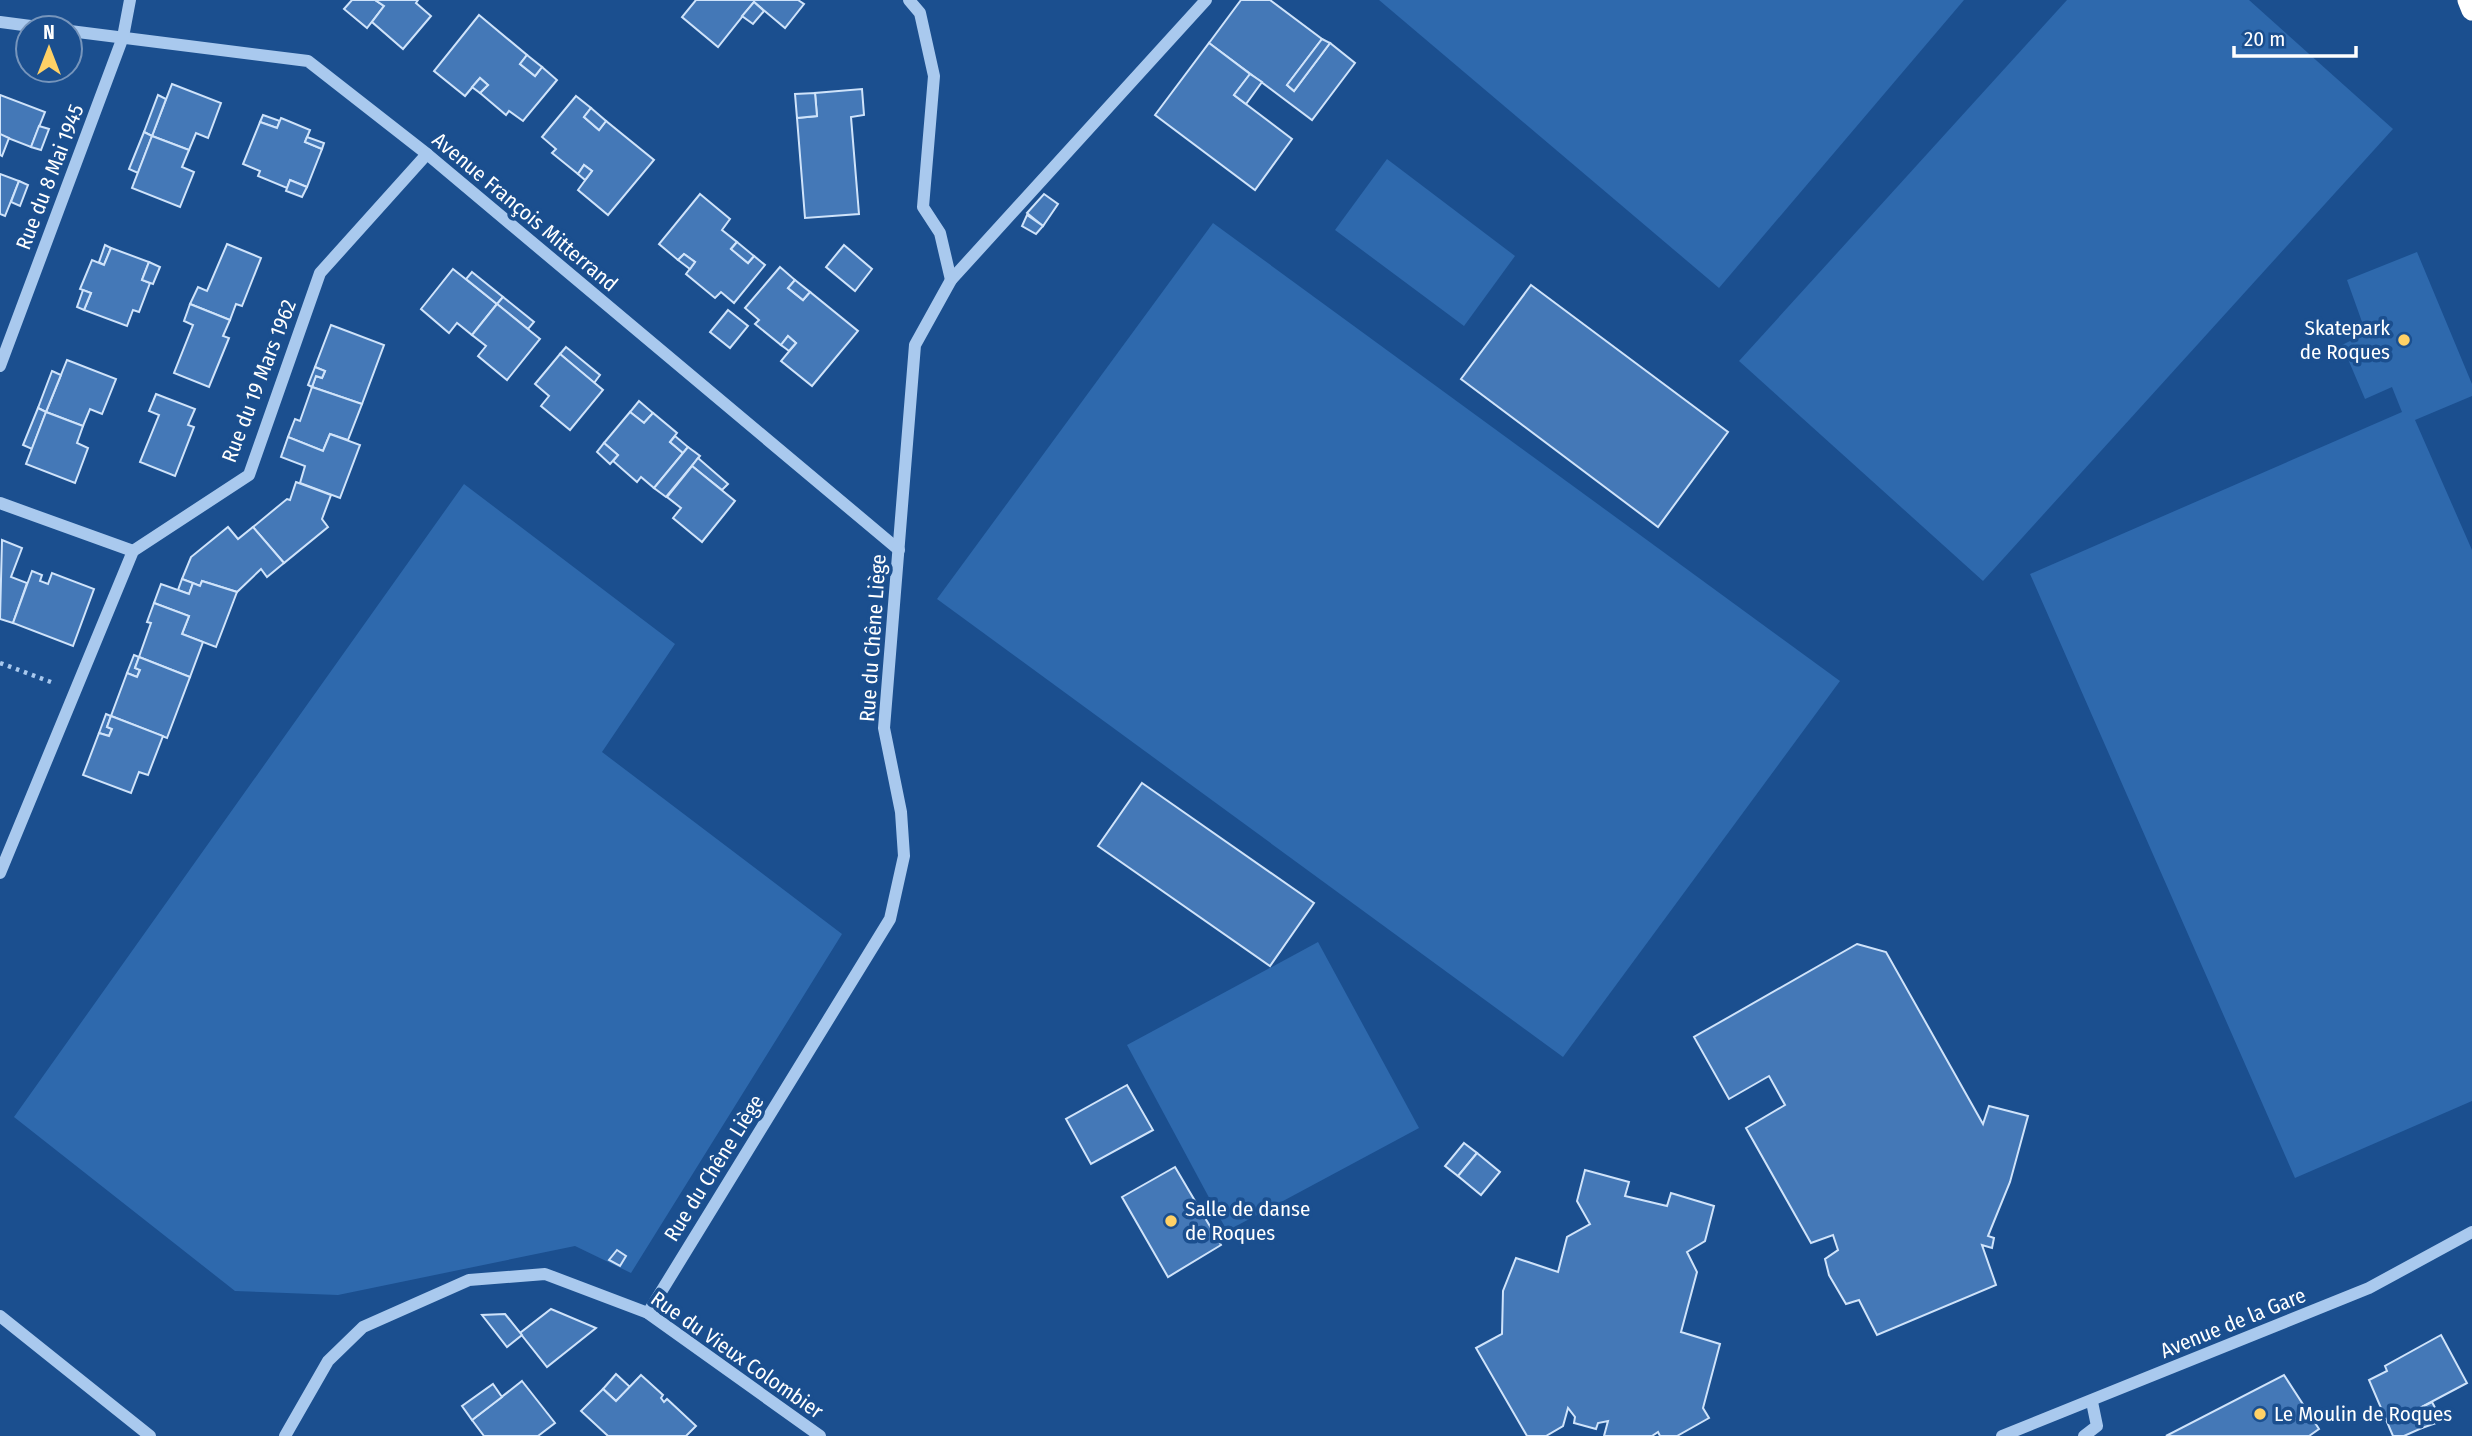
<svg xmlns="http://www.w3.org/2000/svg" width="2472" height="1436" viewBox="0 0 2472 1436" font-family="'Fira Sans Condensed',sans-serif">
  <style>
    .green { fill: #2e69ad }
    .building { fill: #4478b7; stroke: #cfe3fa; stroke-width: 2 }
    .lines { fill: none; stroke-linecap: round; stroke-linejoin: round }
    .path { stroke: #a9c9ee; stroke-width: 4.5; stroke-dasharray: 3.5 5; stroke-linecap: butt }
    .minor { stroke: #a9c9ee; stroke-width: 12 }
    .highway { stroke: #fff; stroke-width: 21 }
    .poi-dot { fill: #ffd166; stroke: #1b4f8f; stroke-width: 2.5 }
    .labels { text-anchor: middle; stroke-width: 7; stroke-linejoin: round; paint-order: stroke }
    .street-label { font-size: 21px; fill: #fff; stroke: #1b4f8f }
    .poi-label { font-size: 21px; fill: #fff; stroke: #1b4f8f; text-anchor: start }
  </style>
  <rect width="100%" height="100%" fill="#1b4f8f"/>
  <g class="green">
    <polygon points="1379,0 1964,0 1719,288"/>
    <polygon points="2067,0 2249,0 2393,129 1983,581 1739,361"/>
    <polygon points="1387,159 1515,256 1464,326 1335,230"/>
    <polygon points="1213,223 1840,681 1563,1057 937,599"/>
    <polygon points="2417,252 2472,384 2472,396 2415,420 2472,550 2472,1101 2295,1178 2030,574 2402,412 2392,387 2365,399 2342,345 2366,333 2347,280"/>
    <polygon points="464,484 675,644 602,752 842,934 631,1273 575,1246 338,1295 235,1291 14,1117"/>
    <polygon points="1318,942 1419,1128 1227,1231 1127,1045"/>
  </g>
  <g class="building">
    <polygon points="352,0 375,0 384,6 367,28 344,9"/>
    <polygon points="375,0 418,0 416,3 431,16 403,49 372,22 384,6"/>
    <polygon points="696,0 798,0 804,4 785,28 754,2 718,47 682,17"/>
    <polygon points="1241,0 1270,0 1322,39 1287,85 1294,91 1330,43 1355,63 1312,120 1209,43"/>
    <polygon points="754,2 764,11 753,24 742,16"/>
    <polygon points="479,15 527,55 520,64 535,76 542,67 557,80 523,121 509,111 506,115 480,93 488,85 480,78 465,96 434,71"/>
    <polygon points="1322,39 1330,43 1294,91 1287,85"/>
    <polygon points="1209,43 1250,74 1234,95 1292,139 1255,190 1155,115"/>
    <polygon points="527,55 542,67 535,76 520,64"/>
    <polygon points="1250,74 1262,82 1246,104 1234,95"/>
    <polygon points="480,78 488,85 480,93 472,87"/>
    <polygon points="172,84 221,103 208,138 196,133 189,150 152,136"/>
    <polygon points="862,89 864,115 851,117 859,214 805,218 797,118 817,116 815,93"/>
    <polygon points="815,93 817,116 797,118 795,94"/>
    <polygon points="0,95 45,112 31,147 0,135"/>
    <polygon points="158,95 166,99 152,136 144,132"/>
    <polygon points="576,96 591,108 584,117 599,130 606,121 654,160 608,215 578,190 592,171 584,165 578,174 552,153 556,149 542,137"/>
    <polygon points="591,108 606,121 599,130 584,117"/>
    <polygon points="263,115 280,121 277,128 260,122"/>
    <polygon points="281,118 310,130 305,142 322,149 307,187 290,180 287,188 258,176 260,171 243,164 260,122 277,128"/>
    <polygon points="39,126 49,129 41,150 31,147"/>
    <polygon points="144,132 152,136 138,173 129,169"/>
    <polygon points="0,134 9,138 2,156 0,155"/>
    <polygon points="152,136 189,150 182,167 194,172 180,207 132,188"/>
    <polygon points="307,137 324,143 322,149 305,142"/>
    <polygon points="584,165 592,171 585,180 578,174"/>
    <polygon points="0,174 19,181 5,216 0,214"/>
    <polygon points="290,180 307,187 302,197 286,191"/>
    <polygon points="19,181 28,185 20,206 11,202"/>
    <polygon points="700,194 730,219 722,230 737,242 731,249 748,263 754,256 765,265 734,303 721,292 715,298 686,274 695,262 684,254 678,260 659,244"/>
    <polygon points="1044,194 1058,204 1043,226 1027,213"/>
    <polygon points="1027,215 1043,226 1036,234 1022,226"/>
    <polygon points="737,242 754,256 748,263 731,249"/>
    <polygon points="227,244 261,258 242,306 236,304 230,320 190,304 198,287 207,291"/>
    <polygon points="105,245 111,248 104,265 99,262"/>
    <polygon points="844,245 872,269 855,291 826,267"/>
    <polygon points="111,248 149,262 142,280 150,283 139,312 133,310 127,326 84,310 91,293 80,289 92,260 104,265"/>
    <polygon points="684,254 695,262 690,269 678,260"/>
    <polygon points="149,262 160,267 153,284 142,280"/>
    <polygon points="780,267 795,280 788,288 803,300 810,292 858,331 812,386 781,361 796,343 788,336 781,345 755,324 759,320 745,308"/>
    <polygon points="453,269 497,304 472,335 457,323 449,333 421,309"/>
    <polygon points="472,272 503,297 497,304 466,279"/>
    <polygon points="795,280 810,292 803,300 788,288"/>
    <polygon points="1531,285 1728,432 1658,527 1461,379"/>
    <polygon points="83,290 91,293 84,310 77,307"/>
    <polygon points="503,297 534,322 528,329 497,304"/>
    <polygon points="190,304 230,320 223,336 229,338 209,387 174,373 193,325 184,321"/>
    <polygon points="497,304 540,339 507,380 478,356 486,346 472,335"/>
    <polygon points="728,310 748,326 730,348 710,332"/>
    <polygon points="331,325 384,345 362,404 312,387 316,376 322,378 325,371 315,367"/>
    <polygon points="788,336 796,343 789,351 781,345"/>
    <polygon points="566,347 600,375 594,383 560,354"/>
    <polygon points="560,354 603,390 570,430 541,406 549,396 535,384"/>
    <polygon points="67,360 116,379 102,414 90,409 83,426 46,412"/>
    <polygon points="315,367 325,371 322,378 316,376 312,387 308,385"/>
    <polygon points="52,371 61,375 46,412 38,408"/>
    <polygon points="312,387 362,404 348,440 330,434 323,451 288,437 295,419 300,421"/>
    <polygon points="156,394 195,409 188,425 194,427 175,476 140,462 159,415 149,411"/>
    <polygon points="639,401 653,413 644,423 630,412"/>
    <polygon points="38,408 46,412 32,449 23,445"/>
    <polygon points="46,412 83,426 77,443 88,448 75,483 26,464"/>
    <polygon points="630,412 644,423 653,413 677,433 670,442 683,453 654,488 641,477 637,482 613,461 618,455 604,443"/>
    <polygon points="330,434 360,445 340,498 300,483 305,466 281,457 288,437 323,451"/>
    <polygon points="675,436 688,447 683,453 670,442"/>
    <polygon points="604,443 618,455 610,464 597,452"/>
    <polygon points="688,447 700,456 666,497 654,488"/>
    <polygon points="698,458 728,484 722,490 692,466"/>
    <polygon points="692,466 735,501 702,542 673,518 681,508 667,497"/>
    <polygon points="296,482 331,495 322,519 328,527 284,563 253,527 287,499 290,500"/>
    <polygon points="228,527 238,539 253,527 284,563 267,577 261,569 237,592 202,581 200,586 182,579 191,557"/>
    <polygon points="2,540 22,548 11,577 27,583 13,623 0,619"/>
    <polygon points="32,571 42,575 40,581 48,584 52,573 94,589 73,646 13,623"/>
    <polygon points="182,579 193,583 189,594 178,590"/>
    <polygon points="202,581 237,592 216,647 182,634 189,616 154,603 161,584 189,594 193,583 200,586"/>
    <polygon points="154,603 189,616 182,634 203,642 190,677 139,657 151,623 147,622"/>
    <polygon points="134,655 139,657 135,668 140,670 137,677 127,673"/>
    <polygon points="139,657 190,677 167,738 111,716 127,673 137,677 140,670 135,668"/>
    <polygon points="106,714 111,716 107,727 112,729 109,736 99,733"/>
    <polygon points="111,716 163,736 148,775 139,772 131,793 83,775 99,733 109,736 112,729 107,727"/>
    <polygon points="1142,783 1314,903 1270,966 1098,846"/>
    <polygon points="1857,944 1886,952 1983,1124 1989,1106 2028,1116 2010,1182 1988,1236 1994,1238 1992,1248 1982,1245 1996,1285 1877,1335 1859,1300 1846,1304 1829,1275 1825,1259 1838,1250 1833,1235 1811,1243 1746,1128 1785,1105 1769,1076 1729,1099 1694,1037"/>
    <polygon points="1127,1085 1153,1130 1091,1164 1066,1119"/>
    <polygon points="1464,1143 1477,1153 1458,1176 1445,1166"/>
    <polygon points="1477,1153 1500,1172 1481,1195 1458,1176"/>
    <polygon points="1175,1167 1221,1245 1168,1277 1122,1197"/>
    <polygon points="1585,1170 1629,1182 1625,1196 1667,1206 1671,1193 1714,1206 1705,1241 1687,1252 1697,1272 1681,1332 1720,1344 1703,1408 1709,1418 1677,1436 1660,1436 1658,1432 1652,1436 1604,1436 1608,1421 1598,1423 1596,1429 1574,1423 1575,1417 1568,1408 1563,1426 1546,1436 1527,1436 1476,1348 1502,1334 1503,1291 1516,1258 1558,1272 1567,1237 1590,1224 1577,1201"/>
    <polygon points="617,1250 626,1256 620,1266 609,1260"/>
    <polygon points="551,1309 596,1328 547,1367 520,1333"/>
    <polygon points="505,1314 522,1335 507,1347 482,1315"/>
    <polygon points="2441,1335 2467,1383 2414,1411 2422,1428 2404,1436 2393,1436 2369,1380 2387,1371 2385,1366"/>
    <polygon points="616,1374 630,1387 616,1401 603,1389"/>
    <polygon points="641,1375 663,1395 661,1398 664,1402 667,1399 696,1426 686,1436 608,1436 581,1411 603,1389 616,1401"/>
    <polygon points="2284,1375 2319,1429 2309,1436 2166,1436"/>
    <polygon points="522,1381 555,1423 538,1436 484,1436 472,1420"/>
    <polygon points="493,1384 502,1397 472,1420 462,1406"/>
    <polygon points="2432,1402 2442,1421 2422,1428 2414,1411"/>
  </g>
  <g class="lines">
    <polyline class="path" points="0,663 51,682"/>
    <g class="minor">
      <polyline points="909,0 920,13 934,76 923,207 940,233 951,280"/>
      <polyline points="0,22 46,28"/>
      <polyline points="70,31 308,61 427,154 899,550"/>
      <polyline points="0,366 123,37 130,0"/>
      <polyline points="0,503 133,551"/>
      <polyline points="0,873 133,551 249,475 320,273 427,154"/>
      <polyline points="648,1313 890,919 904,856 901,812 884,728 915,345 951,280 1206,0"/>
      <polyline points="0,1316 150,1436"/>
      <polyline points="285,1436 328,1361 363,1327 469,1280 545,1274 648,1313 820,1436"/>
      <polyline points="2002,1436 2369,1288 2472,1232"/>
      <polyline points="2084,1436 2097,1426 2092,1402"/>
    </g>
    <polyline class="highway" points="2468,0 2472,10"/>
  </g>
  <g class="poi-dot">
    <circle cx="2404" cy="340" r="7"/>
    <circle cx="1171" cy="1221" r="7"/>
    <circle cx="2260" cy="1414" r="7"/>
  </g>
  <g class="labels">
    <g class="street-label">
      <text transform="translate(50 177) rotate(-69)" y="7">Rue du 8 Mai 1945</text>
      <text transform="translate(525 212) rotate(40)" y="7">Avenue François Mitterrand</text>
      <text transform="translate(259 381) rotate(-69)" y="7">Rue du 19 Mars 1962</text>
      <text transform="translate(873 638) rotate(-86)" y="7">Rue du Chêne Liège</text>
      <text transform="translate(714 1168) rotate(-58)" y="7">Rue du Chêne Liège</text>
      <text transform="translate(2233 1323) rotate(-22)" y="7">Avenue de la Gare</text>
      <text transform="translate(737 1355) rotate(35)" y="7">Rue du Vieux Colombier</text>
    </g>
    <g class="poi-label">
      <text x="2390" y="335" text-anchor="end">Skatepark<tspan x="2390" dy="24">de Roques</tspan></text>
      <text x="1185" y="1216">Salle de danse<tspan x="1185" dy="24">de Roques</tspan></text>
      <text x="2274" y="1421">Le Moulin de Roques</text>
    </g>
  </g>
  <g transform="translate(49 49)"><circle r="33" fill="#1b4f8f" stroke="#7695bc" stroke-width="2"/>
  <path d="M0-5L12 26L0 18L-12 26Z" fill="#ffd166"/>
  <text y="-10" font-size="19" font-weight="bold" text-anchor="middle" fill="#ffffff">N</text>
  </g>
  <path d="M2234 46v10h122v-10" fill="none" stroke="#ffffff" stroke-width="3.5"/>
  <text x="2244" y="46" font-size="21" fill="#ffffff" stroke="#1b4f8f" stroke-width="5" paint-order="stroke">20 m</text>
</svg>
